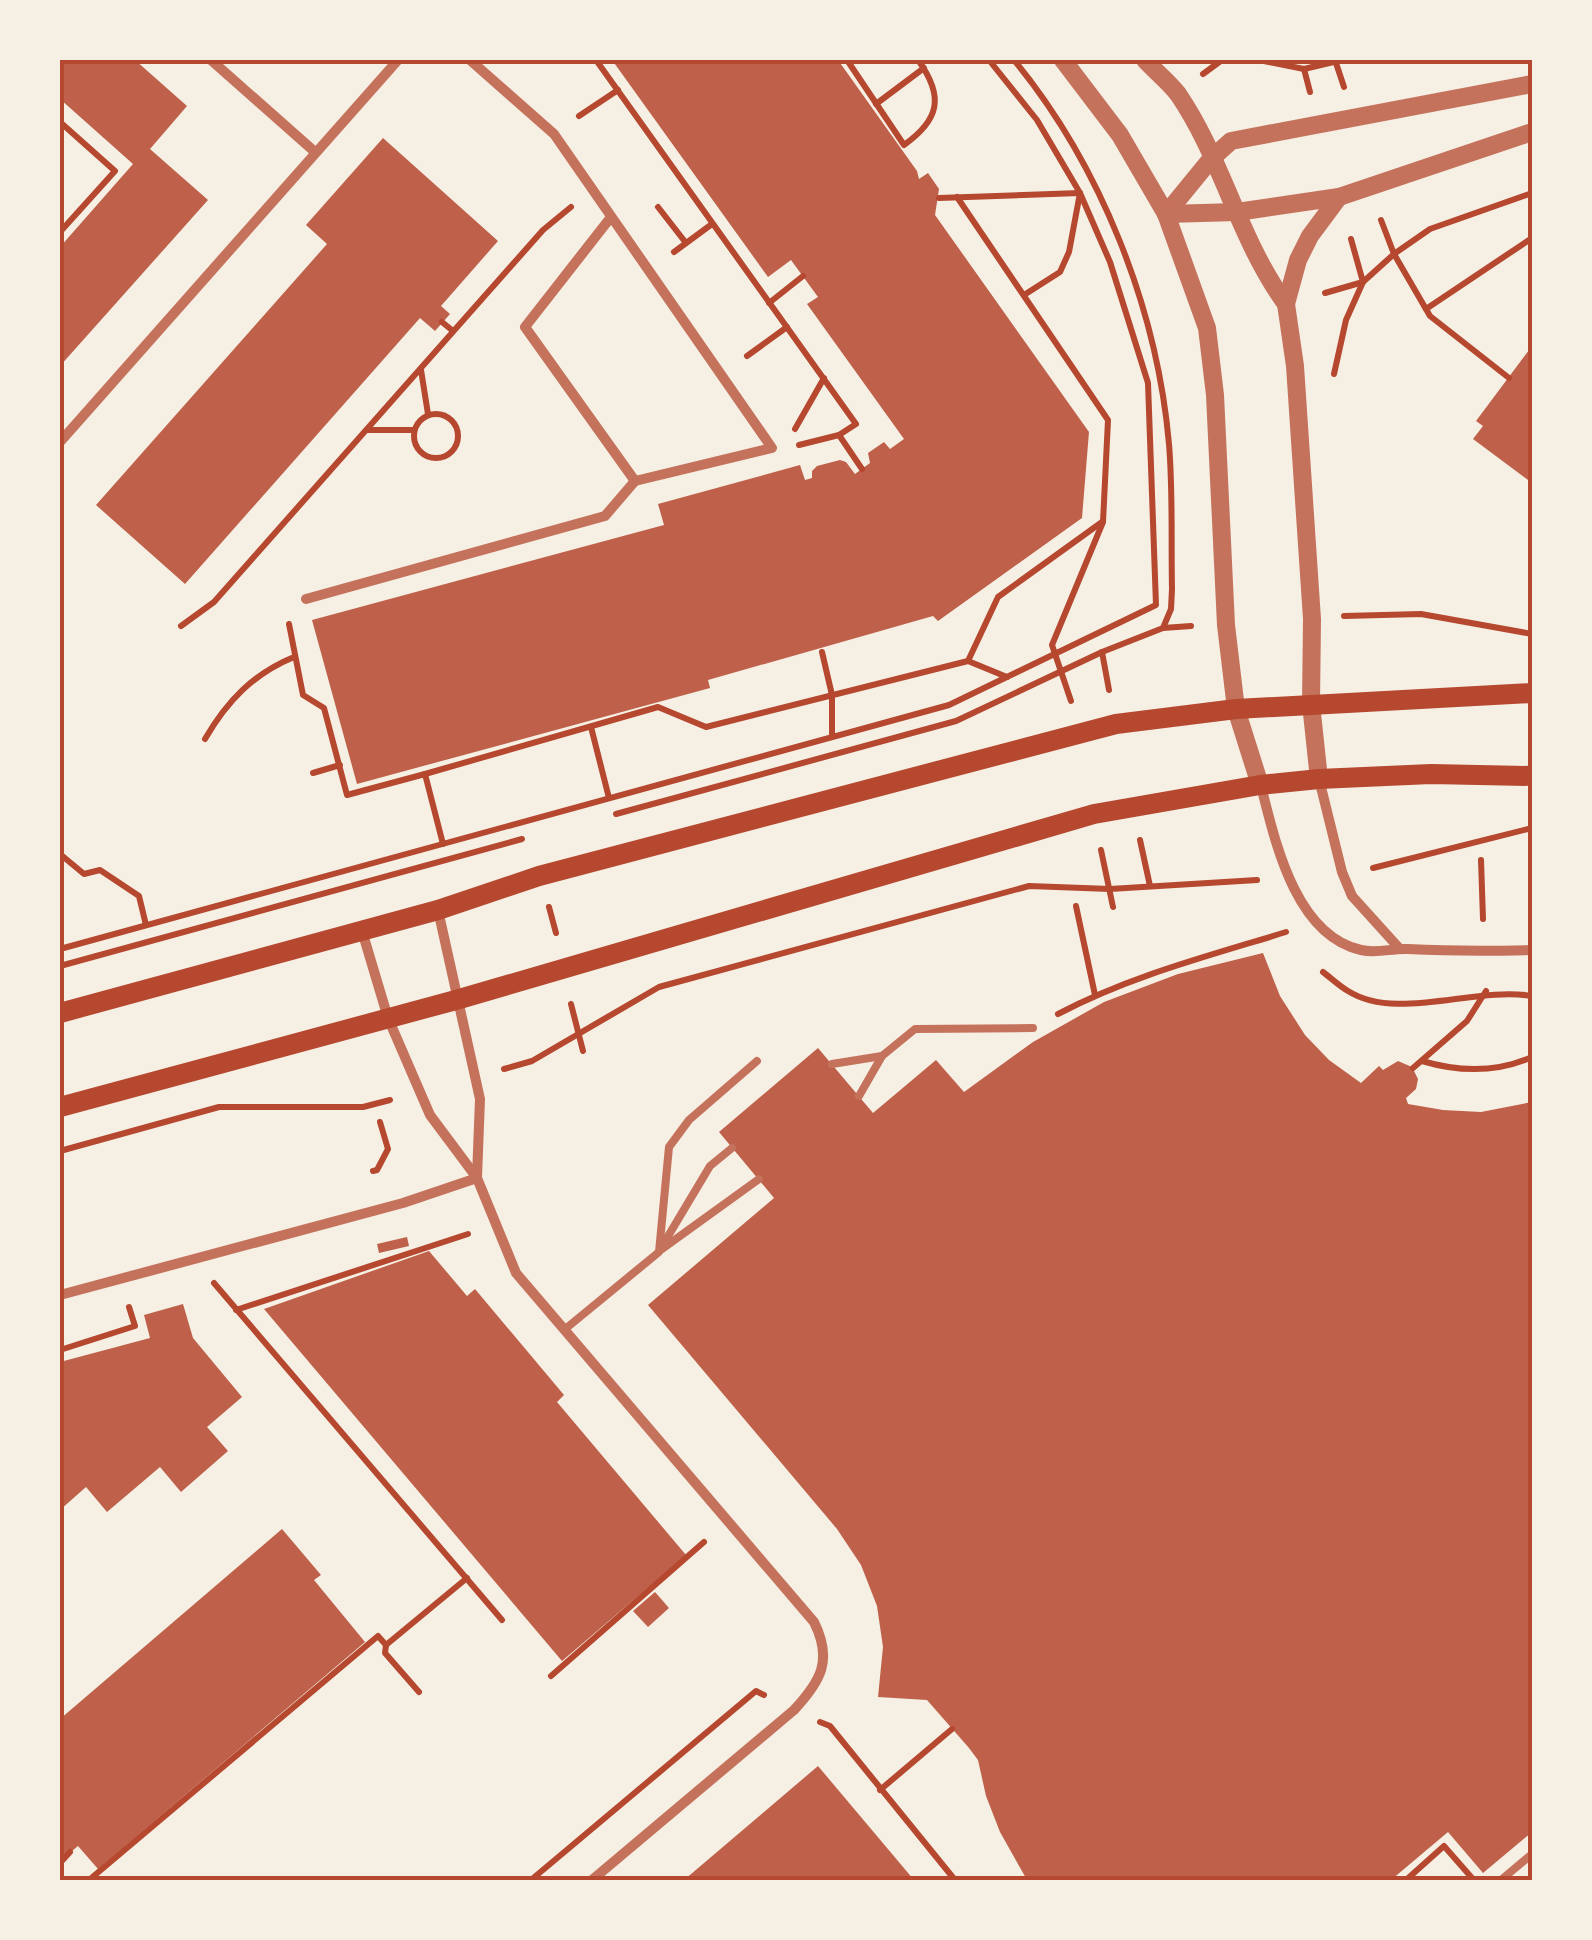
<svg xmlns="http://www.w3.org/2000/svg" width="1592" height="1940" viewBox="0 0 1592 1940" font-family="'Alegreya Sans',sans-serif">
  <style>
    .building { fill: #bf614a }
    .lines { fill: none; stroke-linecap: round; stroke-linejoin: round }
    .path { stroke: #b5482f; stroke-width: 6 }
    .service { stroke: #c5725c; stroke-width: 8 }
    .minor { stroke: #c5725c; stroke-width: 10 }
    .tertiary { stroke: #c5725c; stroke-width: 18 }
    .secondary { stroke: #b5482f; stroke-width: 20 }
    .neatline { fill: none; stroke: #b5482f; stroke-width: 4 }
  </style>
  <rect width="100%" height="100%" fill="#f6efe4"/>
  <g class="building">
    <polygon points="60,60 135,60 187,106 150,149 208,200 60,366 60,247 133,164 60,99"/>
    <polygon points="612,60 838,60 917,171 919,179 928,173 939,189 935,215 1089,432 1082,518 938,621 933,616 708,680 710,688 357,784 312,620 664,525 658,504 800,465 805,480 812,478 812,471 817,466 840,460 846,462 855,474 870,463 868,453 884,442 890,449 904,439 807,304 818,297 791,260 768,277"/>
    <polygon points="383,138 498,241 441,306 450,314 435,331 420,318 185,584 96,505 327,244 306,225"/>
    <polygon points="1532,346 1532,483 1473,439 1483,426 1476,421"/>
    <polygon points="1263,953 1280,996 1305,1035 1329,1060 1361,1083 1379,1066 1383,1070 1398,1061 1412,1067 1418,1079 1416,1089 1406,1098 1408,1104 1443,1110 1481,1112 1532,1102 1532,1832 1483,1873 1448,1832 1391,1880 1027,1880 1000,1832 986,1796 978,1760 969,1748 927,1700 878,1697 883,1647 877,1606 861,1565 837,1529 648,1305 774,1198 719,1132 818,1048 873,1113 936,1060 964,1092 1033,1042 1104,1002 1178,974"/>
    <polygon points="407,1237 409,1246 379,1253 377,1244"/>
    <polygon points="429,1251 467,1296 475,1289 564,1395 557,1402 686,1555 562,1661 264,1309"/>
    <polygon points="183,1304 193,1338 242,1397 207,1427 228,1451 181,1492 160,1467 107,1512 86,1487 60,1510 60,1362 150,1338 144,1315"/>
    <polygon points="282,1529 321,1575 314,1580 365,1642 98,1869 78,1846 60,1861 60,1719"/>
    <polygon points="655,1592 669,1608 648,1627 633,1611"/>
    <polygon points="818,1766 914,1880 684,1880"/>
  </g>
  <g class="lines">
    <g class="path">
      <polyline points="596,60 856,424 839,435 799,445"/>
      <path d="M847,60L904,145C939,120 945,97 918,60"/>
      <polyline points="1259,60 1304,69 1342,60"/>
      <polyline points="1335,60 1344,87"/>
      <polyline points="1304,69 1310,92"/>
      <polyline points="1203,74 1222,60"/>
      <polyline points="876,104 924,68"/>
      <polyline points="579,116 618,90"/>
      <polyline points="60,122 115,171 60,232"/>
      <polyline points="957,197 1108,420 1103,522 1052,645 1071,701"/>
      <polyline points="939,198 1080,193 1069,252 1060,272 1024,295"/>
      <polyline points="658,207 686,243"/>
      <polyline points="1381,220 1394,254 1430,316 1509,378"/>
      <polyline points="674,252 712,224"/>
      <polyline points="1325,293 1363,282 1394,254 1430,229 1532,193"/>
      <polyline points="769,303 803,276"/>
      <polyline points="1426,309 1532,238"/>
      <polyline points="442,322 453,331"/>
      <polyline points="747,356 787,327"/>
      <polyline points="421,370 428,414"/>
      <polyline points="1334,374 1346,320 1363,282 1351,239"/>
      <circle cx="436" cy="436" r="22"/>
      <polyline points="795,429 824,378"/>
      <polyline points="367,430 413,430"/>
      <polyline points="839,435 862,469"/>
      <polyline points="1344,616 1421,614 1532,634"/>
      <polyline points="289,624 303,695 324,708 347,795 425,774 443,844"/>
      <polyline points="181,626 214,602 543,230 571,207"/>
      <polyline points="1163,628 1191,626"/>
      <polyline points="822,652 832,695 832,736"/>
      <polyline points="1102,652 1109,690"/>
      <polyline points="968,661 998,597 1102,522"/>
      <polyline points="591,727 609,798"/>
      <path d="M205,739C227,701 253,674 294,657"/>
      <polyline points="313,773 340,765"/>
      <polyline points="425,774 658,707 706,727 968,661 1007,677"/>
      <path d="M616,814L956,721L1102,652L1163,628L1171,609L1172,589C1171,541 1173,492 1169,444C1157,308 1101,166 1014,60"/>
      <polyline points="1140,840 1150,886"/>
      <polyline points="1101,850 1113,907"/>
      <polyline points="60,854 84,874 100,870 139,896 146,925"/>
      <polyline points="1481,860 1483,919"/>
      <polyline points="1373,868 1532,828"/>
      <polyline points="1076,906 1095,995"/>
      <polyline points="549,907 556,933"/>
      <polyline points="60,949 949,705 1156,605 1148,383 1110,262 1080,193 1037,120 989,60"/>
      <polyline points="60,966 522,839"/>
      <path d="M1323,972C1331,978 1339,986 1348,991C1397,1022 1475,986 1532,996"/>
      <polyline points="571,1004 583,1051"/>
      <path d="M1058,1014C1130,976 1208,956 1286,932"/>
      <path d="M1422,1061C1459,1072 1496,1073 1532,1057"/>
      <polyline points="1413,1068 1467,1021 1486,991"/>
      <polyline points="504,1069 532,1061 659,987 1029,886 1110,889 1257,880"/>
      <polyline points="60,1151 219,1107 363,1107 390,1100"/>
      <polyline points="373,1171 377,1170 388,1149 380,1122"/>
      <polyline points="214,1283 502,1620"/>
      <polyline points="236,1310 468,1234"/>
      <polyline points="60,1350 135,1326 129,1307"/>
      <polyline points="386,1645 385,1653 419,1692"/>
      <polyline points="551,1676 704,1542"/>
      <polyline points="820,1722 830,1726 955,1880"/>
      <polyline points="880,1790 952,1729"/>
      <polyline points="60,1863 70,1852"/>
      <polyline points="89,1880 378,1636 386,1645 467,1578"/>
      <polyline points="531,1880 756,1691 764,1695"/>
      <polyline points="1406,1880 1444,1846 1472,1878"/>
    </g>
    <g class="service">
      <polyline points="832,1064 882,1056 915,1029 1033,1028"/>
      <polyline points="859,1096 882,1056"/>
      <polyline points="661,1248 710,1166 732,1148"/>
      <polyline points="662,1249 759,1179"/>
      <polyline points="564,1330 659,1252 669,1147 689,1120 757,1061"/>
      <polyline points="1501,1880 1532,1854"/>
    </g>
    <g class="minor">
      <polyline points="211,60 315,152"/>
      <polyline points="611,217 525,327 635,481"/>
      <polyline points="60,442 398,60"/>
      <polyline points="306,599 605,516 635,481 772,448 554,134 470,60"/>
      <polyline points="1319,779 1342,872 1352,896 1399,948"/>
      <path d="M1261,786C1275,841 1295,935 1361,950C1377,954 1392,948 1408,949C1449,951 1490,951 1532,950"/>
      <polyline points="438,910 480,1099 477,1177"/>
      <path d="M362,931L388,1018L430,1115L477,1178L516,1273L814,1622C833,1660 821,1681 794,1710L592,1880"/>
      <polyline points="60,1295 403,1203 477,1178"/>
    </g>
    <g class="tertiary">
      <polyline points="1063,60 1120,135 1166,214 1207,328 1215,395 1226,625 1236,709 1260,785"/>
      <path d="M1145,60C1155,71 1169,82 1178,94C1222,158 1239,240 1286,304"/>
      <polyline points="1166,214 1211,159 1231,141 1532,84"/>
      <polyline points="1166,214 1237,212 1339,197 1532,132"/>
      <polyline points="1319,779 1311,704 1312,619 1295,366 1286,304 1298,260 1310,236 1339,197"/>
    </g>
    <g class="secondary">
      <polyline points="60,1013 438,910 539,876 1116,724 1236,709 1532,693"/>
      <polyline points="60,1107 456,1000 1094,814 1260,785 1319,779 1431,774 1532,776"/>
    </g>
  </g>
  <rect width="1592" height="1940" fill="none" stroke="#f6efe4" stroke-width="125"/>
  <rect x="62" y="62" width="1468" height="1816" class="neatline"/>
</svg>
